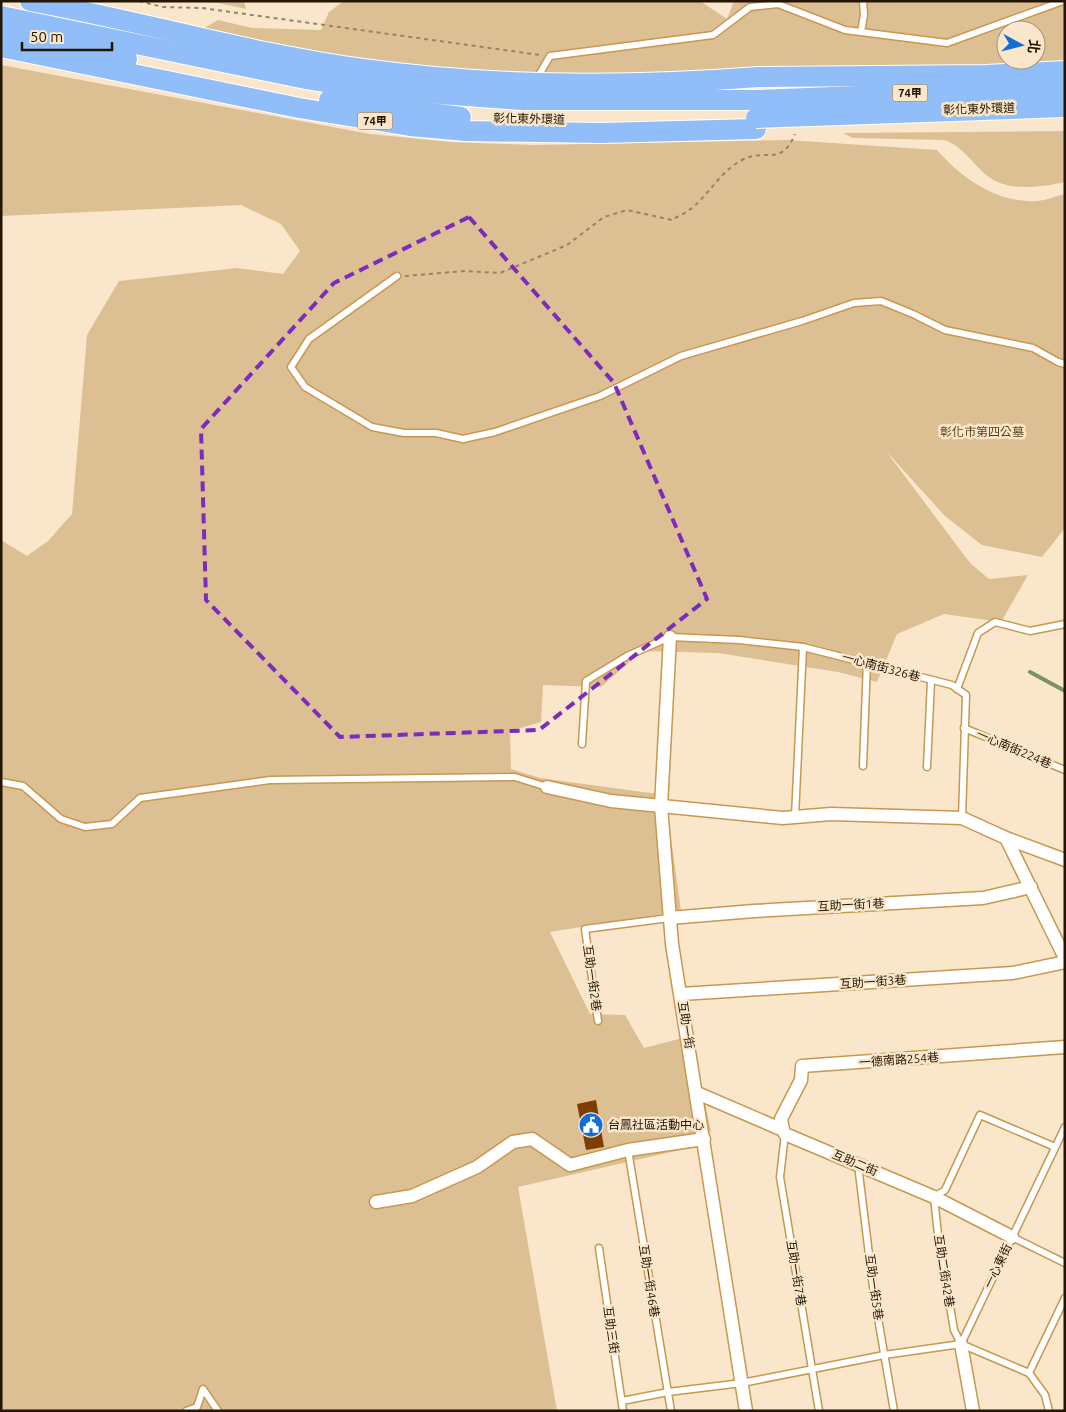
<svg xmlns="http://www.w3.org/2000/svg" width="1066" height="1412" viewBox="0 0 1066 1412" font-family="Ubuntu,'Noto Sans TC',sans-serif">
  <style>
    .green { fill: #ddbf94; fill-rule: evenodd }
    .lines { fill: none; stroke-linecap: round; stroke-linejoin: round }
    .stream { stroke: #7a9364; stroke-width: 4 }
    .building { fill: #7d3f00 }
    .lane-casing { stroke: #c7984f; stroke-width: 9 }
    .street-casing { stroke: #c7984f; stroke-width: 15 }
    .primary-casing { stroke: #fff; stroke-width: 22 }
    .path { stroke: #95846b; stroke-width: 2; stroke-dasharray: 4 4; stroke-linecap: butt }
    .lane { stroke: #fff; stroke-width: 6 }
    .street { stroke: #fff; stroke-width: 12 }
    .primary { stroke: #91bef8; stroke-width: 20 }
    .primary-bridge-casing { stroke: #fff; stroke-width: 22; stroke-linecap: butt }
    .primary-bridge { stroke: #91bef8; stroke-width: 20 }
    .marked { fill: none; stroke: #7b2cbf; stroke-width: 4; stroke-dasharray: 10 6; stroke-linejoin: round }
    .labels { text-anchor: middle; stroke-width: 5; stroke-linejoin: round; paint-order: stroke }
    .shield { fill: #fae6ca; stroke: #64543d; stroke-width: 1 }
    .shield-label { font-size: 11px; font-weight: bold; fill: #231500 }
    .street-label { font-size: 12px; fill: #231500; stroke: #fae6ca }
    .park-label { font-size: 12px; fill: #5a3e0e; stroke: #fae6ca }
    .poi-label { font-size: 12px; fill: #231500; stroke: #fae6ca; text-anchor: start }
  </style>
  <rect width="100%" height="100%" fill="#fae6ca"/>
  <g class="green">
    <polygon points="174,1 244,1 246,9 219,3"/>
    <path d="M344,1H700L727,19L734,1H1065V65L574,84L417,75L202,40L206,27L218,20L252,28L321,30L329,12ZM1006,30H1036V60H1006Z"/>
    <path d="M1,65L370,134L450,142L533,145L787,140L937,150C962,179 999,204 1038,201C1047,200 1056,196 1065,194V528L1042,557L982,545L945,516L886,451L970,563L989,579L1028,575L1001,622L944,614L897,634L877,682L838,672L718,653L642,651L601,687L543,685L541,722L510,731L511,769L540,778L665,795L681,911L550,932L590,1014L625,1015L644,1048L690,1036L711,1131L693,1147L518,1187L557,1411H1V540L27,556L48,541L72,514L87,335L119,281L237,268L283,274L300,251L281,224L241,205L1,216Z"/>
    <path d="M1065,131V182C1043,187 1008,192 989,177C973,165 965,148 945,140L853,138L843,133Z"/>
  </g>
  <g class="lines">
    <polyline class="stream" points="1030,672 1065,691"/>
  </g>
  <polygon class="building" points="596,1100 604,1147 586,1150 577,1104"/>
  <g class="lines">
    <defs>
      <g id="lane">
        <polyline points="861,32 864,15 863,1"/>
        <polyline points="536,80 550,56 713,35 750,7 778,4 845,30 947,43 1063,1"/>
        <polyline points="397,276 309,339 291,367 305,387 372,427 404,433 436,433 463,439 495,432 600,396 681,356 802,321 854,303 881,301 913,314 945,330 1033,348 1058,362 1065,364"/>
        <polyline points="957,689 978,633 995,622 1030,631 1065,624"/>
        <polyline points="964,728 1065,770"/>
        <polyline points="582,744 586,681 627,656 670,637 739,640 803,647 952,685 966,695 962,818"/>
        <polyline points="863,766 867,662"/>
        <polyline points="927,767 931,681"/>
        <polyline points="1,782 23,786 61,819 85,827 112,824 140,798 270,780 515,777 547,787"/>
        <polyline points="795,817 803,647"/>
        <polyline points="598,1021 585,929 669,918"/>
        <polyline points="785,1134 780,1177 819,1411"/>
        <polyline points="628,1150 671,1411"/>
        <polyline points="858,1165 874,1295 894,1411"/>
        <polyline points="1012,1237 1065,1263"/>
        <polyline points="599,1248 623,1411"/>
        <polyline points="961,1344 954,1330 938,1235 934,1197 945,1190 980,1115 1055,1147"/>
        <polyline points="961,1344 1065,1127"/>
        <polyline points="1029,1373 1045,1395 1049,1411"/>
        <polyline points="622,1401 668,1392 742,1383 884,1355 961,1344 1029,1373 1065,1298"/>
        <polyline points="186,1411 197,1407 203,1389 218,1411"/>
      </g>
      <g id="street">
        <polyline points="670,637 661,806 672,944 746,1411"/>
        <polyline points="547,787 611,801 783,818 831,814 962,818 1006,838 1065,958"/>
        <polyline points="1006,838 1065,860"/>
        <polyline points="669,918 754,911 983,898 1031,887"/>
        <polyline points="681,994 1013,973 1065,962"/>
        <polyline points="697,1093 783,1130 785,1134 934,1197 1012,1237"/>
        <polyline points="783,1130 781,1119 801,1080 802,1066 1065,1047"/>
        <polyline points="376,1202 412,1196 477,1167 513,1142 532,1139 570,1165 628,1150 704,1139"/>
        <polyline points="961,1344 973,1411"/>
      </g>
      <g id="primary">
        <path d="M30,1C141,21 251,54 363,69C494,87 628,87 759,77"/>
        <polyline points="1,16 306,79 359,88 521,100 756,100"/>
        <polyline points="1,33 127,59"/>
        <polyline points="1,47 299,108 410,126 466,131 601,133 756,129"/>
        <polyline points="329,100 461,117"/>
      </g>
    </defs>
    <use href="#lane" class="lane-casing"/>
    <use href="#street" class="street-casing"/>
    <use href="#primary" class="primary-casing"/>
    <g class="path">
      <polyline points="139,1 163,7 202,8 540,55"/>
      <path d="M405,276L465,271L500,273L567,245L604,217L627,210L672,220C678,216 686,213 692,208C710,193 720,172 742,160C766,147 781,168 795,134"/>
    </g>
    <use href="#lane" class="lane"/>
    <use href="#street" class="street"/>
    <use href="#primary" class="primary"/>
    <defs>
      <g id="primary-bridge">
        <polyline points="759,77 986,75 1065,71"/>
        <polyline points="756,100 1065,88"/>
        <polyline points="756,118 1065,107"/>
      </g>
    </defs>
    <use href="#primary-bridge" class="primary-bridge-casing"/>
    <use href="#primary-bridge" class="primary-bridge"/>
  </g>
  <path class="marked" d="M469,217L614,383L707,599L539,730L340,737L206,600L201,429L334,283Z"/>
  <defs>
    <symbol id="civic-disc" viewBox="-11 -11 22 22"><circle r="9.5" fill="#136dd7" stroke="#fae6ca"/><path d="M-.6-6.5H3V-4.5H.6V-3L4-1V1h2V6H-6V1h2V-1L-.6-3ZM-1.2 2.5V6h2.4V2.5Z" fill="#fff"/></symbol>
  </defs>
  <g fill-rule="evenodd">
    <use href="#civic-disc" x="577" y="1111" width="28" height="28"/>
  </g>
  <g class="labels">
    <g class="shield">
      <rect x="892.5" y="84.5" width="35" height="17" rx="4"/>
      <rect x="357.5" y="112.5" width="35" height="17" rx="4"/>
    </g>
    <g class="shield-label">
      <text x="910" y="97">74甲</text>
      <text x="375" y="125">74甲</text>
    </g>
    <g class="street-label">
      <text transform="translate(979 109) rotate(-2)" y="4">彰化東外環道</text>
      <text transform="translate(529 119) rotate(1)" y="4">彰化東外環道</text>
      <text transform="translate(881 667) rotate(15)" y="4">一心南街326巷</text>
      <text transform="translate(1014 749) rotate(23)" y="4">一心南街224巷</text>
      <text transform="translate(851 905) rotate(-3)" y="4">互助一街1巷</text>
      <text transform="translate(592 978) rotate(82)" y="4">互助一街2巷</text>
      <text transform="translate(873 982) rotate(-4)" y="4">互助一街3巷</text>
      <text transform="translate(686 1025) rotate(81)" y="4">互助一街</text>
      <text transform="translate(899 1060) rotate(-4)" y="4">一德南路254巷</text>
      <text transform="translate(855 1163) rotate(23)" y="4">互助二街</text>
      <text transform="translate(998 1266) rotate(-64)" y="4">一心東街</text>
      <text transform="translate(944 1271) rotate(81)" y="4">互助二街42巷</text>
      <text transform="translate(796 1273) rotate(81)" y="4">互助一街7巷</text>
      <text transform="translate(649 1281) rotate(81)" y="4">互助一街46巷</text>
      <text transform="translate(874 1287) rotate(82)" y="4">互助一街5巷</text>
      <text transform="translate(611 1330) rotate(82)" y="4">互助三街</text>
    </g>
    <g class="park-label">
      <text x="982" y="436">彰化市第四公墓</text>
    </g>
    <g class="poi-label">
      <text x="608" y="1129">台鳳社區活動中心</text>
    </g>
  </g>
  <rect width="1066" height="1412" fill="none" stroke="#231500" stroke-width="5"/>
  <g transform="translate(1021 45) rotate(97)"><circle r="24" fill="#fae6ca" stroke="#a49279"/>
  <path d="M0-4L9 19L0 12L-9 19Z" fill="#136dd7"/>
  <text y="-8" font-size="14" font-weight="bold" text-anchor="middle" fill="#231500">北</text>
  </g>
  <path d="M22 42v8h90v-8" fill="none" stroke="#231500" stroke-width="2.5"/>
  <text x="30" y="42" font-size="15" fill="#231500" stroke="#fae6ca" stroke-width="4" paint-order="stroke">50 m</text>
</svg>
